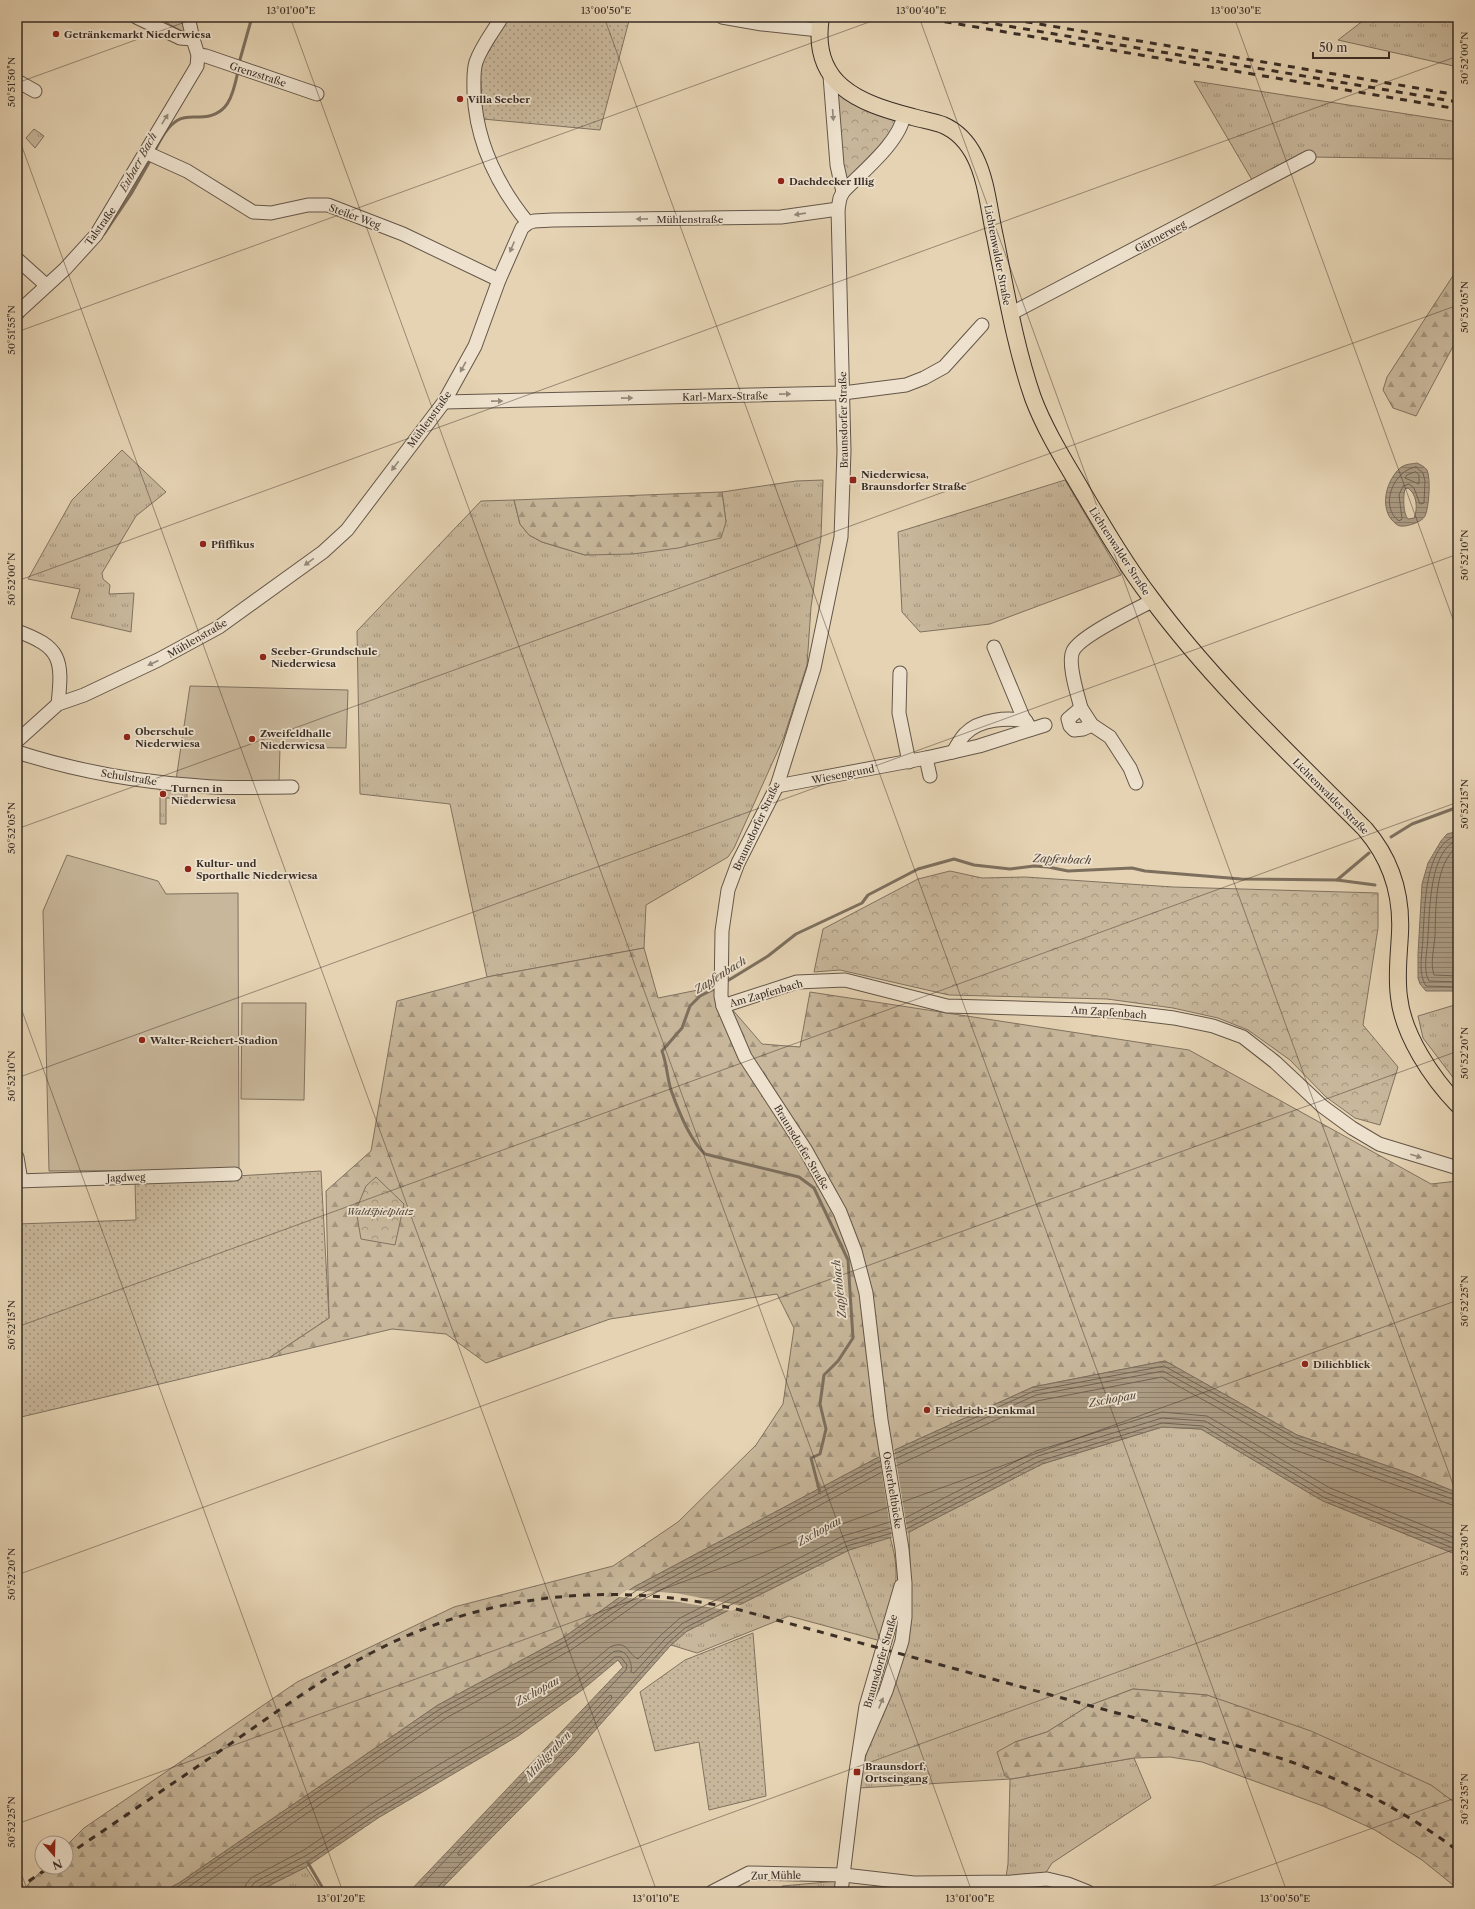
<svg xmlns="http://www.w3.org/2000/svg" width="1475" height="1909" viewBox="0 0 1475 1909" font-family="'Libre Caslon Text',serif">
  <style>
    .grass { fill: url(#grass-tufts); stroke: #807260 }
    .forest { fill: url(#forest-firs); stroke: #807260 }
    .park { fill: url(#park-crowns); stroke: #807260 }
    .garden { fill: url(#garden-dots); stroke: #807260 }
    .pitch { fill: #c8b79b; stroke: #807260 }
    .water { fill: url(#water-rules); stroke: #7d6f5e; fill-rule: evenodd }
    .pier { fill: #e5d3b3 }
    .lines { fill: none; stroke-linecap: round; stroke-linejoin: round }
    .shore { stroke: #726454; stroke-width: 1 }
    .stream { stroke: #7d6f5e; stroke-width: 3 }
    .minor-casing { stroke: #645649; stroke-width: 15 }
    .major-casing { stroke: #392d26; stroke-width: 18 }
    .minor { stroke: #eee2ce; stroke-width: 13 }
    .major { stroke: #e5d3b3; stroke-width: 16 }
    .rail { stroke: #392d26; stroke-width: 3; stroke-dasharray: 7 7; stroke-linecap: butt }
    .oneway { fill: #94887a }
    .ticks { fill: none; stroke: #392d26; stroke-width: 1; stroke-opacity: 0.45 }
    .poi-dot { fill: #8f2418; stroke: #eee2ce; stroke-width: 1.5 }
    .labels { text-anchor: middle; stroke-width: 3.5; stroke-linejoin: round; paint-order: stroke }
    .poi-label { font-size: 10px; font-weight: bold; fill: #392d26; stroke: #eee2ce; text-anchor: start }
    .street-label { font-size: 10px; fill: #392d26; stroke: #eee2ce }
    .park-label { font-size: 10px; font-style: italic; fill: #56493d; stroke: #eee2ce }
    .water-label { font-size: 11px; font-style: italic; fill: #56483d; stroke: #eee2ce }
    .neatline { fill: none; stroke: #392d26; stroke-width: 1.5 }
    .ticks-label { font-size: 10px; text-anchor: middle; fill: #392d26 }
  </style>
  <defs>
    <pattern id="grass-tufts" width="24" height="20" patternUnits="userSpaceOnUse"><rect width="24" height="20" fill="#c8b79b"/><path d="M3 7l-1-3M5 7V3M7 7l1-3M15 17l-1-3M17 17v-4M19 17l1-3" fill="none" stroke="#a3957e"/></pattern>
    <pattern id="forest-firs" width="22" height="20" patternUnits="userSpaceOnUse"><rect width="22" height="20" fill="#c8b79b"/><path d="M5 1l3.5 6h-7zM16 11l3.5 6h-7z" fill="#a3957e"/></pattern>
    <pattern id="park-crowns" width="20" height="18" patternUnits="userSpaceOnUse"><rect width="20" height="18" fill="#c8b79b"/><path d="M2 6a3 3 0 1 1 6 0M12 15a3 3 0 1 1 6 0" fill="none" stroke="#a3957e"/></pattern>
    <pattern id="garden-dots" width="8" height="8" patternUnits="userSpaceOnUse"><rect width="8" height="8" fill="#c8b79b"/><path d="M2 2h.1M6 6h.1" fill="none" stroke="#a3957e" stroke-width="1.8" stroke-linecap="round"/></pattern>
    <pattern id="water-rules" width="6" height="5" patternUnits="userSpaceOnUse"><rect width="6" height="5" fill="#ab9b83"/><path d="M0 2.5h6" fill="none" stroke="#8c7f6b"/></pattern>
  </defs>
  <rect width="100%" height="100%" fill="#e5d3b3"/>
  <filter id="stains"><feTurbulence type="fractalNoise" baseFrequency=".005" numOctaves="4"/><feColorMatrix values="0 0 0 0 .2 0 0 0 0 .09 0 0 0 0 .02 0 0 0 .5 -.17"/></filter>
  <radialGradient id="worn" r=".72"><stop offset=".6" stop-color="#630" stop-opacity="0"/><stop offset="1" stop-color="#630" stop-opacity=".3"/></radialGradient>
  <g class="grass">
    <polygon points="1368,17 1458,17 1458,67 1338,40"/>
    <polygon points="1194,81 1458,122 1458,159 1309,157 1255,185"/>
    <polygon points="34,129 44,136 35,148 26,138"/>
    <polygon points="122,450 166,492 136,516 102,573 103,579 110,585 109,594 134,593 131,632 71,618 80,589 28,579 72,500"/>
    <polygon points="823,480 821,537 811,607 807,665 784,737 734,848 728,857 646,905 644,948 487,977 450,804 360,794 357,631 481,501 514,500 520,524 529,535 542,542 585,555 726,522 722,492 796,481"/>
    <polygon points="1065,480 1121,575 990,624 920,632 902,612 898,532"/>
    <polygon points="160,790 187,790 187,798 166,798 166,824 160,824"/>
    <polygon points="1458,1004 1458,1084 1423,1038 1418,1016"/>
    <polygon points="1162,1427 1201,1429 1323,1501 1458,1555 1458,1805 1430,1785 1207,1695 1133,1689 1088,1706 1047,1732 1015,1742 1011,1779 1134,1758 1151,1798 1052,1863 1045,1874 1006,1877 1008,1864 1010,1779 859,1788 869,1741 911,1597 909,1532 1042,1464"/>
    <path d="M890,1537C903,1581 893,1600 881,1641L789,1616L697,1653L671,1645L687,1631L849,1550Z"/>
    <polygon points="306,1867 322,1892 256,1892"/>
    <polygon points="838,1881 836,1892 778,1892 782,1886"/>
  </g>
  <g class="forest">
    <polygon points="1458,268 1458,337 1416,416 1393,408 1383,390 1387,377"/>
    <polygon points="722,492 726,522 721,538 678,548 633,554 585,555 542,542 529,535 520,524 514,500"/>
    <polygon points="644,948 658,998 713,987 762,1044 800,1047 810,992 1189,1050 1431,1184 1458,1181 1458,1493 1411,1474 1297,1435 1165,1361 1033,1387 875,1459 634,1587 563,1638 438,1705 179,1883 162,1892 21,1892 45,1867 66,1867 66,1846 84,1828 297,1682 454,1607 613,1566 678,1522 756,1445 783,1404 794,1328 777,1294 610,1319 486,1363 446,1334 392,1329 269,1358 329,1318 326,1191 371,1151 397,1001 487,977"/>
    <polygon points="1133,1689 1207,1695 1311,1731 1431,1785 1458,1805 1458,1889 1422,1860 1375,1830 1323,1806 1202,1762 1170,1757 1134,1758 1011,1779 1005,1776 997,1752 1015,1742 1047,1732 1088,1706"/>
  </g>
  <g class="park">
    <polygon points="156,17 185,17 189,36 176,35 182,31"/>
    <polygon points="830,76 903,124 843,192"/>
    <polygon points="950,871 982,878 1025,877 1173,887 1378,893 1378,928 1363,1025 1398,1067 1380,1125 1355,1118 1326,1097 1290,1060 1248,1030 1218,1018 1173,1008 1107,999 949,995 840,970 814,972 823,929 918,879"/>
    <polygon points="376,1177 404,1204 395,1245 361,1239 356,1210 366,1186"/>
  </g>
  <g class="garden">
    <polygon points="509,17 630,17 600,130 483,119 480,66"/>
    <polygon points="321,1171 329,1318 269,1358 17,1418 17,1224 136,1220 135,1182"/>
    <polygon points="753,1633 766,1796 709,1810 699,1742 655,1751 640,1692 685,1660"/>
  </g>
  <g class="pitch">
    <polygon points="190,686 348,690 346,748 280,747 279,783 176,780"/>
    <polygon points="67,855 158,881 166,894 238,893 239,1170 49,1171 43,911"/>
    <polygon points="242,1003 306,1003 304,1100 241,1099"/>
  </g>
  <g class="water">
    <path d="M1417,463C1421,465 1425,467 1427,470C1431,478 1429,508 1425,516C1422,522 1407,527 1400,526C1396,525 1394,522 1391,519C1380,504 1387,480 1400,468C1405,464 1411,464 1417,463ZM1408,488C1417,494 1418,509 1414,518L1408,519C1403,514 1403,496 1405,489Z"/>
    <polygon points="1458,831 1458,991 1426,991 1420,984 1418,978 1418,954 1422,884 1428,863 1441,841 1447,834"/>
    <polygon points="1165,1361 1297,1435 1411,1474 1458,1493 1458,1555 1323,1501 1201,1429 1162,1427 1042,1464 909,1532 849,1550 687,1631 671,1645 574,1754 438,1892 409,1892 623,1667 618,1660 582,1690 518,1736 378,1818 306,1867 256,1892 162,1892 179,1883 438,1705 563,1638 634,1587 875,1459 1033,1387"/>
  </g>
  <g class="pier">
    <polygon points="894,1448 908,1535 892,1539 879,1455"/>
    <polygon points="627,1590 676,1593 742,1606 731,1611 673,1601 617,1597"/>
  </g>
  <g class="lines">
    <g class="shore">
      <path d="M1416,467L1423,473L1425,481L1424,503L1420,504L1414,488L1409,484L1403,486L1399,495L1402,519L1399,521C1379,507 1393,470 1416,467Z"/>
      <polygon points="1416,472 1419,475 1419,484 1405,478 1407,475"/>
      <path d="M1458,835C1424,843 1425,909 1423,935C1423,951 1417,972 1426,986L1458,987"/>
      <path d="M1458,840C1429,849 1430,911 1428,935C1428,949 1422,969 1429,981L1458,982"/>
      <path d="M1458,846C1434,863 1436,909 1435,936C1434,949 1430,963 1434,975L1458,976"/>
      <polyline points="894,1454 1034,1391 1164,1366 1296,1438 1458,1496"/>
      <polyline points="895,1459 1036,1395 1163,1371 1294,1443 1458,1501"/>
      <polyline points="896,1466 1037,1401 1162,1377 1292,1449 1458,1507"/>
      <polyline points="905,1518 1036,1451 1162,1412 1207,1416 1330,1488 1458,1539"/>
      <polyline points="906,1524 1038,1456 1162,1418 1205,1421 1327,1493 1458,1545"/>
      <polyline points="906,1529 1040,1461 1162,1423 1203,1426 1325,1498 1458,1550"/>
      <polygon points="609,1696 611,1695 612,1698 567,1748 461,1855 458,1855 458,1853 462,1848"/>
      <polyline points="170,1892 440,1709 566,1641 637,1590 880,1461"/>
      <polyline points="181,1892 443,1713 568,1645 639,1595 881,1466"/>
      <polyline points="192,1892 446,1718 571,1650 642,1600 882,1472"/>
      <path d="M244,1892L246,1884L251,1878L304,1850L370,1805L510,1723L573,1678L610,1647C628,1639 627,1654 638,1659L661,1635L680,1618L843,1536L890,1522"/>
      <path d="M250,1892L251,1887L255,1882L307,1855L374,1811L513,1728L576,1683L613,1652C625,1647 633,1661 631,1672L634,1673L665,1639L683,1623L845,1542L891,1528"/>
      <polyline points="255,1892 258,1887 310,1860 376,1815 516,1732 579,1687 615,1657 621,1657 627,1665 626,1670 415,1892"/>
      <polyline points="436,1892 437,1888 452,1872 571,1751 668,1643 685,1628 847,1546 892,1533"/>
    </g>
    <g class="stream">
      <polyline points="239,63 252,17"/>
      <path d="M154,152C160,141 166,127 178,120C185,116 191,117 199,117C228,117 233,96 238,71"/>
      <polyline points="104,234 131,194 151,159"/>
      <polyline points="17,321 23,316"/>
      <polyline points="1391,837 1412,824 1458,807"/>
      <polyline points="1337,880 1375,885"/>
      <polyline points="724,983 768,956 796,934 862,903 868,895 918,869 954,859 974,865 1010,869 1034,866 1048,867 1068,871 1132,868 1145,871 1241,879 1337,880 1369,853"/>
      <path d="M718,987L700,996L690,1006L682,1028L662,1051C667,1064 667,1078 671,1090C678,1110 690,1140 705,1154L799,1177L814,1188L848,1260L853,1338L838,1361L824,1375L820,1404L826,1429L820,1454L811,1458L820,1493"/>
      <polyline points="308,1863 325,1892"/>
    </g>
    <defs>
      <g id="minor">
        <polyline points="188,17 193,39"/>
        <polyline points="722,17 762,24 819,30"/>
        <path d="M500,20C492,33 481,47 476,62C473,72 474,82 474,92C476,142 497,185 528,223"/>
        <polyline points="198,55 206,56 317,94"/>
        <polyline points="830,76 837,165 843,192"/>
        <polyline points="17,81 35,91"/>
        <polyline points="145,152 187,171 253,212 271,213 308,205 328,205 403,234 499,280"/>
        <polyline points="17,259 46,285"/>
        <polyline points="17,313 65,269 96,235 197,66 198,55 193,39 180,38 136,17"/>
        <polyline points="1010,314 1309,157"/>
        <polyline points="444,402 843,393 906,385 924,378 944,367 982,325"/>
        <path d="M17,631C61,647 63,659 58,704"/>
        <polyline points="994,647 1023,717 1031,729"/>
        <polyline points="900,673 899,713 909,762"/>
        <polyline points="1081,708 1092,725 1110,737 1130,768 1136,783"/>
        <path d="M1092,725L1083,729L1074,730L1070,726L1068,719L1081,708C1078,696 1067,663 1073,651C1080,636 1135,610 1152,601"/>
        <polyline points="17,741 58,704 84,695 158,660 219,627 323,552 347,530 444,402 475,346 499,280 522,228 528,223 534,221 553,220 781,217 838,209"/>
        <path d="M17,752C76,771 138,782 200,786C230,789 261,787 292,787"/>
        <path d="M953,752C957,746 960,739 965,734C979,719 1008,717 1026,721"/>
        <polyline points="926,758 930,776"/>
        <polyline points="777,786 926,758 979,746 1045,725"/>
        <polyline points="723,1006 797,982 845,980 947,1006 1116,1011 1174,1018 1213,1026 1243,1037 1275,1062 1322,1106 1352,1128 1379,1144 1458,1168"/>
        <polyline points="17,1157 21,1181"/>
        <polyline points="17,1181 235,1174"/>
        <path d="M860,1751L886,1691L902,1641L905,1617V1583L902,1549L881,1420L866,1293L855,1251L840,1212L805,1149L745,1057L723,1006L721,996L722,931L728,890L738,863L777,786L814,668L841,537L844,451L838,209L840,198L843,192C862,172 900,142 904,115"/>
        <polyline points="712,1892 749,1873 844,1875 914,1883 1011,1882 1047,1879 1068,1884 1088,1892"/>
        <polyline points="841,1892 854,1785 866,1706 901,1586"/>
      </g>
      <path id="major" d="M821,17C810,84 858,103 913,117C923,120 933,121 943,125C957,131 968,143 975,157C987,181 989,211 995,237C1006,291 1015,346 1033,398C1045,430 1064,460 1081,489C1103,526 1125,564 1151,598C1213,682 1291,755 1365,829C1391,859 1402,893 1400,933C1399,955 1396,975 1399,997C1403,1035 1432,1078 1458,1105"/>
    </defs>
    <use href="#minor" class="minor-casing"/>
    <use href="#major" class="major-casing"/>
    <use href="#minor" class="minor"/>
    <use href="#major" class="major"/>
    <g class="rail">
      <polyline points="917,17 1458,109"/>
      <polyline points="954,17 1458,102"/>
      <polyline points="998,17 1458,95"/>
      <path d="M66,1856C122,1818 178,1780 233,1742C281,1709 327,1675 379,1649C491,1592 618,1581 740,1610L1267,1754C1336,1775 1401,1808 1458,1851"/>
      <polyline points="17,1889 50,1867"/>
    </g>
  </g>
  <defs><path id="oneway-solid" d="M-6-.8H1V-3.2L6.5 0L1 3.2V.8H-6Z"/></defs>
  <g class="oneway">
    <use href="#oneway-solid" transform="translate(833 115) rotate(86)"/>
    <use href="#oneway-solid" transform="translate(165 119) rotate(-58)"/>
    <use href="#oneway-solid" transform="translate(800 214) rotate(172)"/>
    <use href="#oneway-solid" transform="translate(642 219) rotate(179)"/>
    <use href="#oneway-solid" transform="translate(512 247) rotate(113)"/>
    <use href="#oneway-solid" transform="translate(463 367) rotate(119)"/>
    <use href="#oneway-solid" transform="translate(785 394) rotate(-1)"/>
    <use href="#oneway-solid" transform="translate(627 398) rotate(-1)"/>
    <use href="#oneway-solid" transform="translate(497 401) rotate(-1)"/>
    <use href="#oneway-solid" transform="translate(395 466) rotate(127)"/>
    <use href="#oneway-solid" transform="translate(309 562) rotate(144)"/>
    <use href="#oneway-solid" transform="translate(153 663) rotate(155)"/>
    <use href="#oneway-solid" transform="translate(1416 1156) rotate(17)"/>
    <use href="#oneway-solid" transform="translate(881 1703) rotate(-67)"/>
  </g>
  <path class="ticks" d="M290,17L972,1892M604,17L1287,1892M919,17L1458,1498M1234,17L1458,633M17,83L199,17M17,133L657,1892M17,332L883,17M17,581L1458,56M17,829L1458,305M17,997L343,1892M17,1078L1458,554M17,1327L1458,802M17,1575L1458,1051M17,1824L1458,1300M17,1862L28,1892M514,1892L1458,1548M1197,1892L1458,1797"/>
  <g class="poi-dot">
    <circle cx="56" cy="34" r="4"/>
    <circle cx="460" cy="99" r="4"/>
    <circle cx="781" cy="181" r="4"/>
    <rect x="849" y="476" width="8" height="8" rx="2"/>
    <circle cx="203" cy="544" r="4"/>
    <circle cx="263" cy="657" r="4"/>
    <circle cx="127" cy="737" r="4"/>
    <circle cx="252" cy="739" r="4"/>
    <circle cx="163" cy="794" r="4"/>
    <circle cx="188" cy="869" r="4"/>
    <circle cx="142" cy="1040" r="4"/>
    <circle cx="1305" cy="1364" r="4"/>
    <circle cx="927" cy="1410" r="4"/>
    <rect x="853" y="1768" width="8" height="8" rx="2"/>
  </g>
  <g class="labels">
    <g class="poi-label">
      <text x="64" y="38">Getränkemarkt Niederwiesa</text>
      <text x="468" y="103">Villa Seeber</text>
      <text x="789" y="185">Dachdecker Illig</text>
      <text x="861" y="478">Niederwiesa,<tspan x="861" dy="12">Braunsdorfer Straße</tspan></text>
      <text x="211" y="548">Pfiffikus</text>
      <text x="271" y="655">Seeber-Grundschule<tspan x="271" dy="12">Niederwiesa</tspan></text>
      <text x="135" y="735">Oberschule<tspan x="135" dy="12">Niederwiesa</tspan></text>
      <text x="260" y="737">Zweifeldhalle<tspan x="260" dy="12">Niederwiesa</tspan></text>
      <text x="171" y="792">Turnen in<tspan x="171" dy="12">Niederwiesa</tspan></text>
      <text x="196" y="867">Kultur- und<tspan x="196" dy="12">Sporthalle Niederwiesa</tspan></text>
      <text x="150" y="1044">Walter-Reichert-Stadion</text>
      <text x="1313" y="1368">Dilichblick</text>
      <text x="935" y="1414">Friedrich-Denkmal</text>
      <text x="865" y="1770">Braunsdorf,<tspan x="865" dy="12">Ortseingang</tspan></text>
    </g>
    <g class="street-label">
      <text transform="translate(258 74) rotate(18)" y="4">Grenzstraße</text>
      <text transform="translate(355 216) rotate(20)" y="4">Steiler Weg</text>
      <text x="690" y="223">Mühlenstraße</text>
      <text transform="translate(100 226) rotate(-54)" y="4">Talstraße</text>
      <text transform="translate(1160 236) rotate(-28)" y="4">Gärtnerweg</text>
      <text transform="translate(998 255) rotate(79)" y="4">Lichtenwalder Straße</text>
      <text transform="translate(725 396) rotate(-1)" y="4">Karl-Marx-Straße</text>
      <text transform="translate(429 419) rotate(-54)" y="4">Mühlenstraße</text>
      <text transform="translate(843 420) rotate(-91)" y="4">Braunsdorfer Straße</text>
      <text transform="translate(1120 551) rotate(57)" y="4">Lichtenwalder Straße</text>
      <text transform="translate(197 638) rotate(-30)" y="4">Mühlenstraße</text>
      <text transform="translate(843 774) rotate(-11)" y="4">Wiesengrund</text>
      <text transform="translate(129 777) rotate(9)" y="4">Schulstraße</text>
      <text transform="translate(1331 796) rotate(45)" y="4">Lichtenwalder Straße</text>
      <text transform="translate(756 826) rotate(-65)" y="4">Braunsdorfer Straße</text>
      <text transform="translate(766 993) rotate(-16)" y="4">Am Zapfenbach</text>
      <text transform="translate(1109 1012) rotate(4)" y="4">Am Zapfenbach</text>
      <text transform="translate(802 1147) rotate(59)" y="4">Braunsdorfer Straße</text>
      <text transform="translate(126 1177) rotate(-2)" y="4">Jagdweg</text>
      <text transform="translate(893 1490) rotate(81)" y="4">Oesterheltbücke</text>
      <text transform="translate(880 1661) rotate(-74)" y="4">Braunsdorfer Straße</text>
      <text transform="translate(776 1875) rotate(-1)" y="4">Zur Mühle</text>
    </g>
    <g class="park-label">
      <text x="380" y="1215">Waldspielplatz</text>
    </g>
    <g class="water-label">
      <text transform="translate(138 162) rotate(-61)" y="4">Eubaer Bach</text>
      <text transform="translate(1062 859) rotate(2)" y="4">Zapfenbach</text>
      <text transform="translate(720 975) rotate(-32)" y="4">Zapfenbach</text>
      <text transform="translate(839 1289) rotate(-96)" y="4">Zapfenbach</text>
      <text transform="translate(1112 1399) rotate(-10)" y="4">Zschopau</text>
      <text transform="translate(819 1531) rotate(-29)" y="4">Zschopau</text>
      <text transform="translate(537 1691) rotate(-29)" y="4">Zschopau</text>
      <text transform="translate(548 1755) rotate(-47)" y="4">Mühlgraben</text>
    </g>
  </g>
  <rect width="1475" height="1909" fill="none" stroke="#e5d3b3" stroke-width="44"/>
  <g transform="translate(54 1855) rotate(160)"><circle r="19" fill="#eee2ce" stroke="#a69a8b"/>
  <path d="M0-3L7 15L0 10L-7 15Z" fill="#8f2418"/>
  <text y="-6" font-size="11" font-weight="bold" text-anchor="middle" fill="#392d26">N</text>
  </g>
  <path d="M1313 52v6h76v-6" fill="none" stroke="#392d26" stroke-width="2"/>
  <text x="1319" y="52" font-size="12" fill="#392d26" stroke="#eee2ce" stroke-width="3" paint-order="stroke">50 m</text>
  <rect x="22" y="22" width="1431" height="1865" class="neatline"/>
  <g class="ticks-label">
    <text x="291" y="14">13°01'00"E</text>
    <text x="606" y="14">13°00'50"E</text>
    <text x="921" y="14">13°00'40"E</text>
    <text x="1236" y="14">13°00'30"E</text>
    <text transform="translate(1464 58) rotate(-90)" y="4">50°52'00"N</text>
    <text transform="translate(11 82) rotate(-90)" y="4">50°51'50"N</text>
    <text transform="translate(1464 307) rotate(-90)" y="4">50°52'05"N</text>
    <text transform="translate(11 330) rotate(-90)" y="4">50°51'55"N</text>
    <text transform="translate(1464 555) rotate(-90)" y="4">50°52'10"N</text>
    <text transform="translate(11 579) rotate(-90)" y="4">50°52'00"N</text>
    <text transform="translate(1464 804) rotate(-90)" y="4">50°52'15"N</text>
    <text transform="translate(11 828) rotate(-90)" y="4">50°52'05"N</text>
    <text transform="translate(1464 1053) rotate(-90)" y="4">50°52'20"N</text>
    <text transform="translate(11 1076) rotate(-90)" y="4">50°52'10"N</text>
    <text transform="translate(1464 1301) rotate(-90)" y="4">50°52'25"N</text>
    <text transform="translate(11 1325) rotate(-90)" y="4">50°52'15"N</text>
    <text transform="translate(1464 1550) rotate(-90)" y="4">50°52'30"N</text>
    <text transform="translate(11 1574) rotate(-90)" y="4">50°52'20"N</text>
    <text transform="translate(1464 1799) rotate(-90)" y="4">50°52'35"N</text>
    <text transform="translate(11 1822) rotate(-90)" y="4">50°52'25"N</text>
    <text x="341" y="1902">13°01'20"E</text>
    <text x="656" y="1902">13°01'10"E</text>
    <text x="970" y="1902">13°01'00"E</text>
    <text x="1285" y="1902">13°00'50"E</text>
  </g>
  <rect width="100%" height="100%" filter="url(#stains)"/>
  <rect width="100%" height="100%" fill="url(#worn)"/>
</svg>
